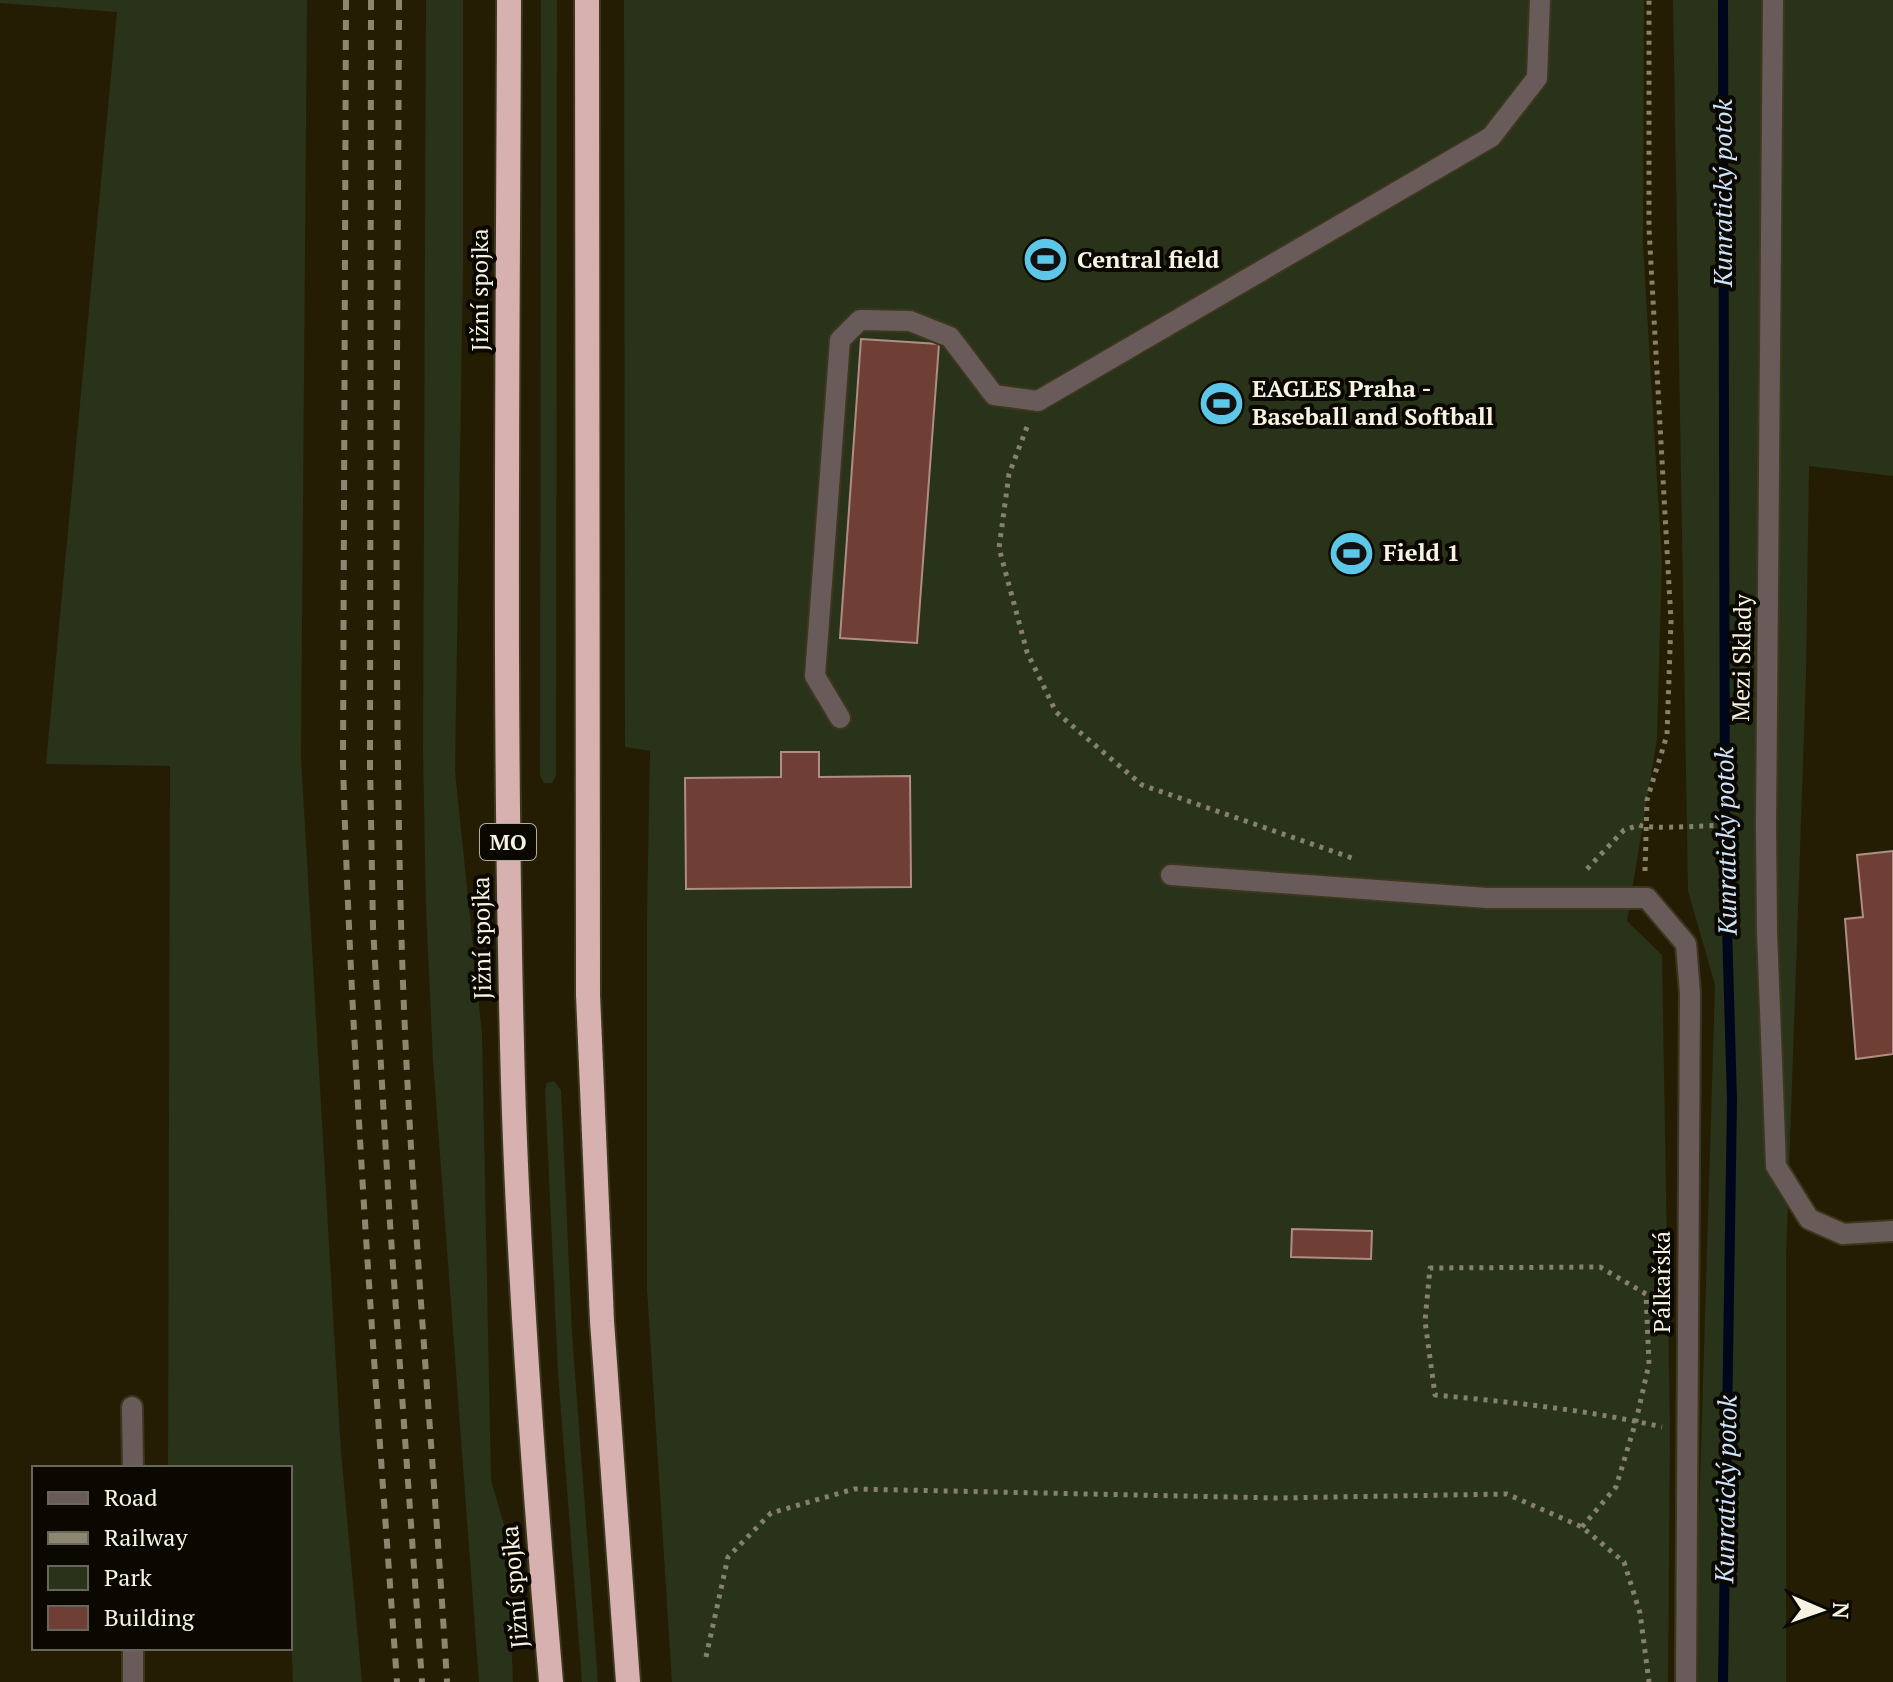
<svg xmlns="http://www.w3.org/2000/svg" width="1893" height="1682" viewBox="0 0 1893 1682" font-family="'PT Serif',serif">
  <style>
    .green { fill: #28331a }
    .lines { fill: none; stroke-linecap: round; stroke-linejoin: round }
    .stream { stroke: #00071d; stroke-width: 10 }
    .building { fill: #6f3e35; stroke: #af8d85; stroke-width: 2 }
    .minor-casing { stroke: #3d371e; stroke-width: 24 }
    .highway-casing { stroke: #3d371e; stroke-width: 28 }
    .path { stroke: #86816b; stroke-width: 5; stroke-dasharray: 4 6; stroke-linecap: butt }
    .minor { stroke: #695b5a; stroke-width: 20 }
    .highway { stroke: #d6b1af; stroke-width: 24 }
    .rail { stroke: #8d8772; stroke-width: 6; stroke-dasharray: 10 10; stroke-linecap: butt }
    .labels { text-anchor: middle; stroke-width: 8; stroke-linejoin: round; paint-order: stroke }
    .shield { fill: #0a0801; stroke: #b0ac9f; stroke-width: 2 }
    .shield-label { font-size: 22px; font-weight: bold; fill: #f7f3e3 }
    .poi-label { font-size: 24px; font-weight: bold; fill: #f7f3e3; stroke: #0a0801; text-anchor: start }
    .street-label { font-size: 24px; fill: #f7f3e3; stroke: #0a0801 }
    .water-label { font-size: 26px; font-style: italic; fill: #cee4fc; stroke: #0a0801 }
  </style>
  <rect width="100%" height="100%" fill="#241d03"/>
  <g class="green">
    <polygon points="0,0 307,0 301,757 341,1452 362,1682 293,1682 290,1615 290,1468 168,1468 170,766 46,764 117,12 0,3"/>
    <polygon points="426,0 463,0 463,268 455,771 482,1034 491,1480 507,1535 513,1682 479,1682 433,1060 426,908 423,752"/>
    <polygon points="541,0 557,0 556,776 552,783 544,783 540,776"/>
    <polygon points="624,0 1644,0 1643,244 1662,562 1657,739 1627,921 1662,955 1670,1429 1668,1682 672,1682 647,1289 647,918 650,751 625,747"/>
    <polygon points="1673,0 1893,0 1893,476 1809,466 1806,676 1786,1259 1786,1682 1694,1682 1715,985 1688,891"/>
    <polygon points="554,1081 561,1090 572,1333 598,1682 582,1682 558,1373 545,1090 547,1083"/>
  </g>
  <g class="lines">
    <polyline class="stream" points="1723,0 1725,857 1732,1100 1723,1682"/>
  </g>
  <g class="building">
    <polygon points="861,339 939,344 917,643 840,638"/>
    <polygon points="781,752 819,752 819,777 910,776 911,887 686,889 685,778 781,777"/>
    <polygon points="1893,851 1893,1054 1856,1059 1845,919 1863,917 1857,855"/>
    <polygon points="1292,1229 1372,1231 1371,1259 1291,1257"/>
  </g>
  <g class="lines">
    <defs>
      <g id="minor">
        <polyline points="1773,0 1766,825 1767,932 1776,1166 1809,1219 1843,1234 1893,1231"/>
        <polyline points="840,718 815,676 840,340 860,320 910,321 950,337 994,395 1038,401 1491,137 1537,78 1540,0"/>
        <polyline points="1171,875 1487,898 1647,898 1686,944 1690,993 1686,1682"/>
        <polyline points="132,1407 133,1468"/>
        <polyline points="133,1648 133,1682"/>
      </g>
      <g id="highway">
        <path d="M509,0C508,361 503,722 513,1083C519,1283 534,1483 551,1682"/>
        <polyline points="587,0 588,995 602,1321 628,1682"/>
      </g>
    </defs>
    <use href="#minor" class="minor-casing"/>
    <use href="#highway" class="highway-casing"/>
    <g class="path">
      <polyline points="1027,427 1009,474 999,548 1027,652 1056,712 1142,785 1355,859"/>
      <path d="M1587,869L1624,830L1639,825C1649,830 1723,825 1741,824"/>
      <polyline points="1645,871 1647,800 1667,735 1671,621 1649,229 1649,0"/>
      <path d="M1582,1527L1616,1487L1636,1421L1649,1364L1646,1294L1600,1267L1430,1268L1425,1321L1435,1395C1511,1402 1588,1410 1662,1427"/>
      <polyline points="706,1657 728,1557 771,1513 854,1489 1277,1498 1507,1494 1582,1527 1624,1562 1640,1613 1649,1682"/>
    </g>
    <use href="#minor" class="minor"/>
    <use href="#highway" class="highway"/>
    <g class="rail">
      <path d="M346,0L343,764C352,1071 375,1376 397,1682"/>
      <polyline points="371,0 370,765 373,927 390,1223 422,1682"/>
      <path d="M399,0C398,307 393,615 401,922C408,1176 432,1429 447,1682"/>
    </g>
  </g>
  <defs>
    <symbol id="stadium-disc" viewBox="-11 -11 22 22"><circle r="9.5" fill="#5cc7e7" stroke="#0a0801"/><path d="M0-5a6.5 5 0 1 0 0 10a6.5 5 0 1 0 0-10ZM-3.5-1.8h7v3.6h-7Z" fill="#111"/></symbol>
  </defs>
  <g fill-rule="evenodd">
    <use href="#stadium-disc" x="1020" y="234" width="51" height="51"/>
    <use href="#stadium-disc" x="1196" y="378" width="51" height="51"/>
    <use href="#stadium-disc" x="1326" y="528" width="51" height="51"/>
  </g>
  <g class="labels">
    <rect class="shield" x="480" y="824" width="56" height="36" rx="6"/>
    <g class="shield-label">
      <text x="508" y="850">MO</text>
    </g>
    <g class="poi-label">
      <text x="1077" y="268">Central field</text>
      <text x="1252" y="397">EAGLES Praha -<tspan x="1252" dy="28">Baseball and Softball</tspan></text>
      <text x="1383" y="561">Field 1</text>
    </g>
    <g class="street-label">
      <text transform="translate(480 290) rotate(-90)" y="8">Jižní spojka</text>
      <text transform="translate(1742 658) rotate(-89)" y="8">Mezi Sklady</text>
      <text transform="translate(482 938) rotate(-91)" y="8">Jižní spojka</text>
      <text transform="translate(1662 1282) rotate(-90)" y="8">Pálkařská</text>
      <text transform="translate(515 1587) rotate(-95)" y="8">Jižní spojka</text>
    </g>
    <g class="water-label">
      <text transform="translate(1723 193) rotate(-90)" y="9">Kunratický potok</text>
      <text transform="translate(1726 841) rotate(-91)" y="9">Kunratický potok</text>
      <text transform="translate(1726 1489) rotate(-89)" y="9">Kunratický potok</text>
    </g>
  </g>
  <rect x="32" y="1466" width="260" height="184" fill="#0a0801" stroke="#69665b" stroke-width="2"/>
  <rect x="48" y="1492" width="40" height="12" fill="#695b5a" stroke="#69665b" stroke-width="2"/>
  <text x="104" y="1506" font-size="24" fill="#f7f3e3">Road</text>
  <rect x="48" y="1532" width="40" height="12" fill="#8d8772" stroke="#69665b" stroke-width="2"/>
  <text x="104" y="1546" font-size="24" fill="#f7f3e3">Railway</text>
  <rect x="48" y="1566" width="40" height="24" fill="#28331a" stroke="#69665b" stroke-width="2"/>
  <text x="104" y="1586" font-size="24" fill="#f7f3e3">Park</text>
  <rect x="48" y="1606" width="40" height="24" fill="#6f3e35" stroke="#69665b" stroke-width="2"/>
  <text x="104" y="1626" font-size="24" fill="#f7f3e3">Building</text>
  <g transform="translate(1821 1610) rotate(92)" stroke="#0a0801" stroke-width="6" paint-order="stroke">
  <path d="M0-6L14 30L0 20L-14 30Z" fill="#f7f3e3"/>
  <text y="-12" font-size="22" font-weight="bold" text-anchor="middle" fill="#f7f3e3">N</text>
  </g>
</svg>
